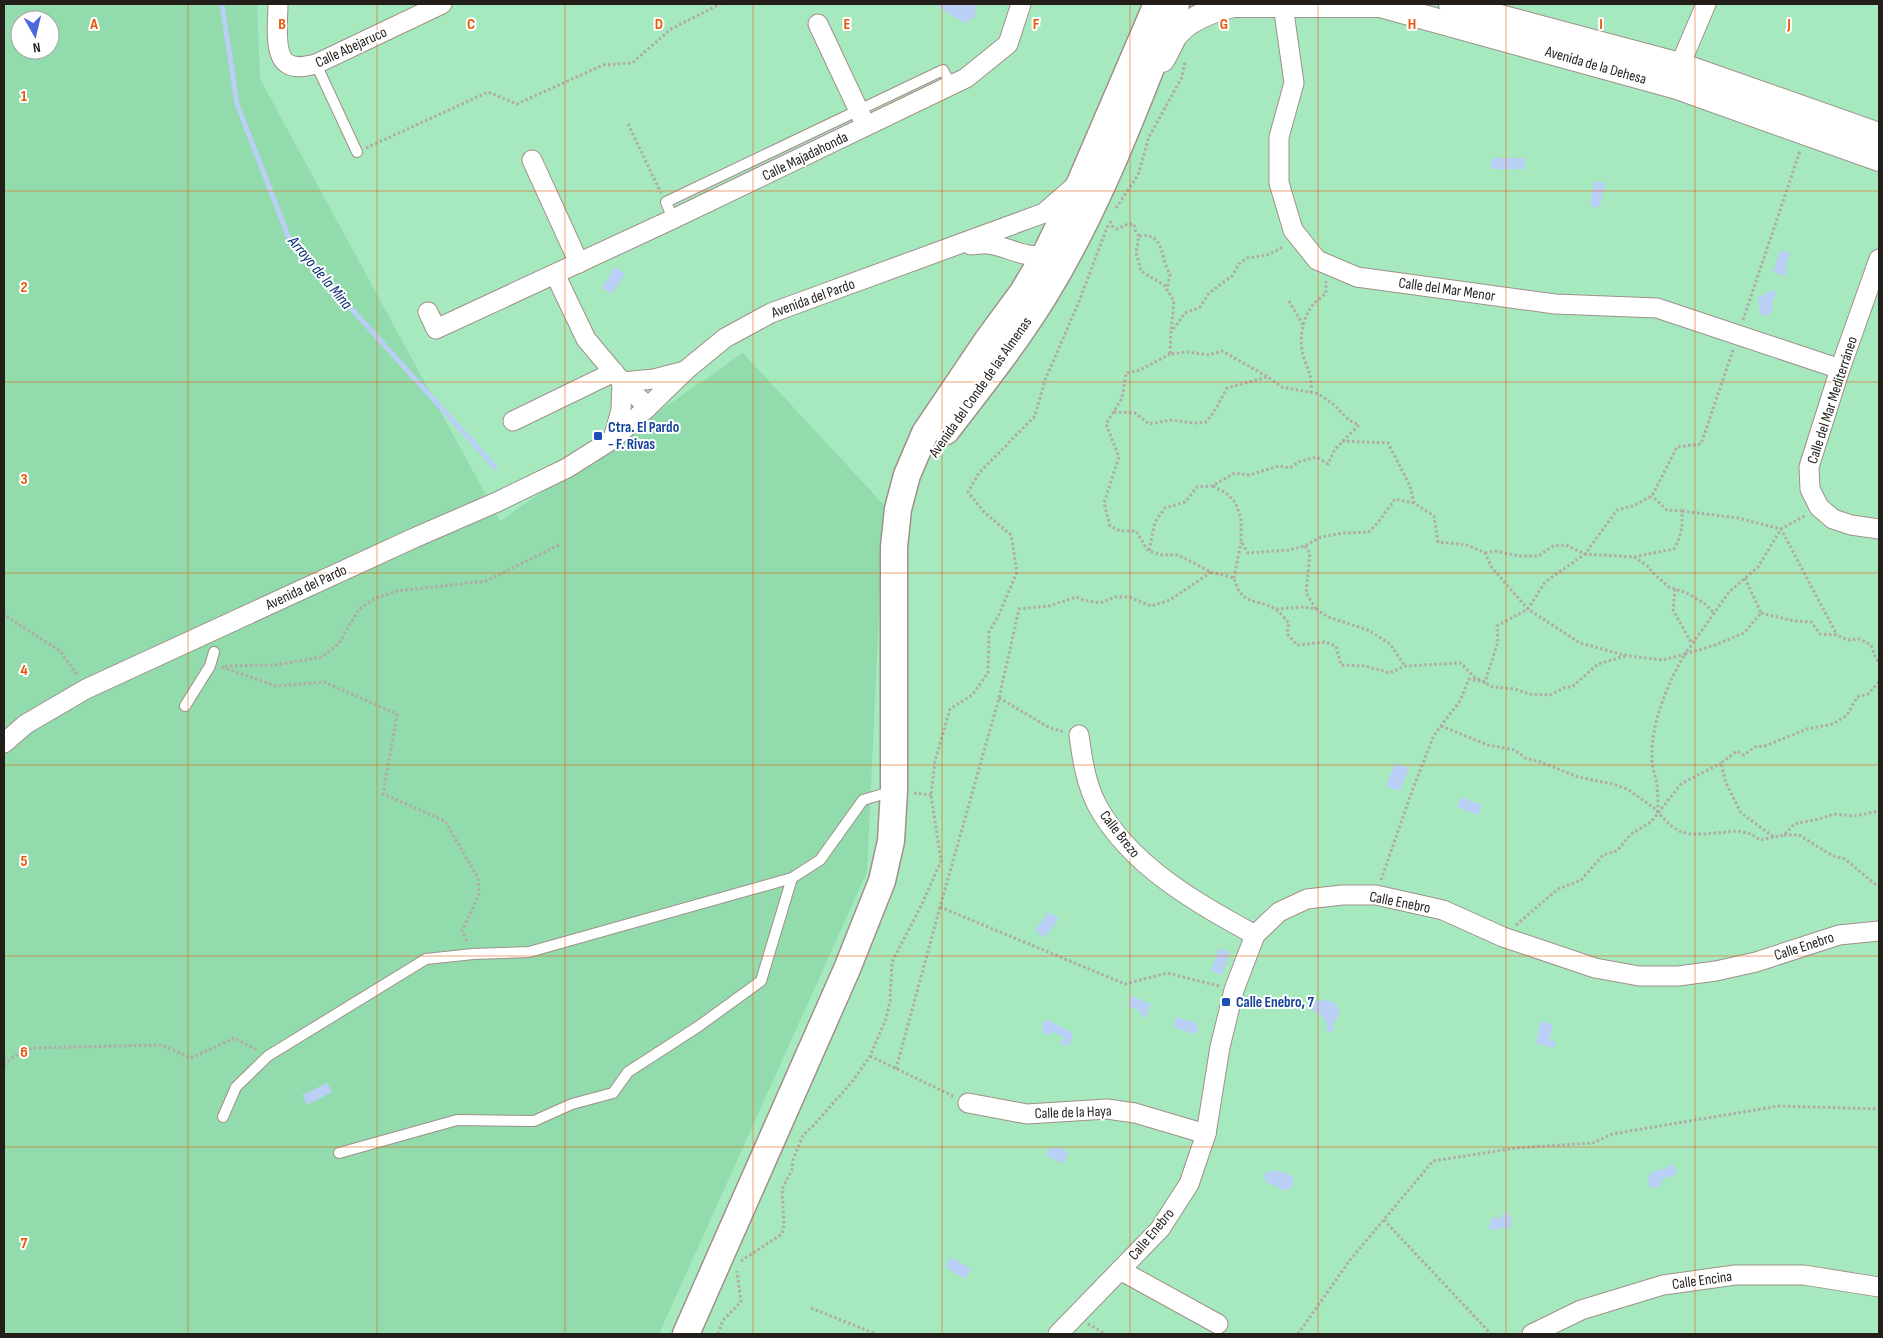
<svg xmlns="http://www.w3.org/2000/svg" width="1883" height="1338" viewBox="0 0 1883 1338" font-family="'Sofia Sans Condensed',sans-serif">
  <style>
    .green { fill: #a7e9bf; fill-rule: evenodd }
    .forest { fill: #92dbad; fill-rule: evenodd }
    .water { fill: #b9cff5 }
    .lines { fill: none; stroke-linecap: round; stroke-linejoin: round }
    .stream { stroke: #b9cff5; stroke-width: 5 }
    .service-casing { stroke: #9f9089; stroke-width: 12 }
    .minor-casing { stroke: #9f9089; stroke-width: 21 }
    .tertiary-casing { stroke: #9f9089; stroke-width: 26 }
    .secondary-casing { stroke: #9f9089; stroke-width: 29 }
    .path { stroke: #b1aaa7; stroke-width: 3; stroke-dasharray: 2.5 2.5; stroke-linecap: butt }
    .service { stroke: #fff; stroke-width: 10 }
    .minor { stroke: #fff; stroke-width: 19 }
    .tertiary { stroke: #fff; stroke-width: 24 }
    .secondary { stroke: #fff; stroke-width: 26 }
    .grid { fill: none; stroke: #e8590c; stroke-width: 1; stroke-opacity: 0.55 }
    .transit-dot { fill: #1a4fb4; stroke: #fff; stroke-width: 2 }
    .labels { text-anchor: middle; stroke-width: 4; stroke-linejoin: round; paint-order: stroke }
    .street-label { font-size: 15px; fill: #241e1b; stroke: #fff }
    .transit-label { font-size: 15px; font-weight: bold; fill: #164399; stroke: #fff; text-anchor: start }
    .water-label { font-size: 16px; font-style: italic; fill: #042c72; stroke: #fff }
    .grid-label { font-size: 16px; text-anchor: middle; font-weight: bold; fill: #e8590c; stroke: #fff; stroke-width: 4; stroke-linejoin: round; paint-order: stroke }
  </style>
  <rect width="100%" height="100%" fill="#fff8f5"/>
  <path class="green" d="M4,4H1879V1334H4ZM20,20H50V50H20Z"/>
  <path class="forest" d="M4,4H257L260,79L500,521L743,353L884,505L867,872L659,1334H4ZM20,20H50V50H20Z"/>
  <g class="water">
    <polygon points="934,4 975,4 978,5 975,10 975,17 969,20 966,24"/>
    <polygon points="1493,158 1525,158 1525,169 1493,169 1490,163"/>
    <polygon points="1594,181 1605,183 1600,206 1595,208 1590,204"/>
    <polygon points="1780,250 1790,253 1785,269 1787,270 1785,276 1773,272"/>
    <polygon points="615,267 625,274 612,294 602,288"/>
    <polygon points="1773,290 1777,294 1772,302 1773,308 1769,315 1766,317 1760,313 1758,297"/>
    <polygon points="1395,763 1409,768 1400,791 1386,786"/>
    <polygon points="1461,797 1482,805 1478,815 1457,807"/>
    <polygon points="1049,912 1059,919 1044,938 1035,930"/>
    <polygon points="1219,948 1230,952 1222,975 1211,971"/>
    <polygon points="1131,996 1151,1004 1146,1018 1142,1016 1141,1012 1128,1006"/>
    <polygon points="1324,1000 1334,1002 1339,1009 1339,1015 1332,1025 1335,1028 1332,1033 1327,1030 1326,1019 1323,1019 1321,1015 1314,1012 1312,1008 1314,1002"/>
    <polygon points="1176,1017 1197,1023 1198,1031 1194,1034 1173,1027"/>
    <polygon points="1046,1019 1073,1033 1070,1045 1067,1046 1059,1043 1060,1040 1063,1041 1065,1039 1055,1032 1048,1035 1043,1033 1042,1024"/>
    <polygon points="1541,1021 1553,1024 1549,1040 1556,1042 1554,1048 1536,1043"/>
    <polygon points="327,1083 332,1092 307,1105 302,1095"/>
    <polygon points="1052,1148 1060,1148 1069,1152 1063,1164 1047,1156 1047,1151"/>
    <path d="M1671,1164L1676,1168V1175L1664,1178L1659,1187L1651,1188L1647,1180C1650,1170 1658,1169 1667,1169L1668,1165Z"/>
    <polygon points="1271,1171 1281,1171 1292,1176 1294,1181 1292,1187 1284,1191 1274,1185 1267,1184 1264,1176 1267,1172"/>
    <path d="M1504,1212C1511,1215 1514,1221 1510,1228L1506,1229L1501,1227L1496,1230H1490L1489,1227L1491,1219L1495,1217L1501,1218Z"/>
    <polygon points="951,1257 971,1269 965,1279 945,1267"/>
  </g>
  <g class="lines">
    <polyline class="stream" points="222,4 237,104 290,241 495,467"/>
    <defs>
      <g id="service">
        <polyline points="316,64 357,152"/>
        <polyline points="673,219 666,202 943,70 951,85"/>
        <polyline points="185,706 210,666 214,652"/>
        <polyline points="223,1117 236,1087 268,1056 426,959 473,954 529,952 792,878 820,860 863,800 893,791"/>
        <polyline points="339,1153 457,1120 534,1121 572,1104 613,1093 628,1072 699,1026 761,981 792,878"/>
      </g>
      <g id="minor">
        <path d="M278,4C278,19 273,56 288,64C297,69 307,66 316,64L442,4"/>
        <polyline points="1283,5 1294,83 1279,137 1279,183 1293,230 1317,260 1357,277 1555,304 1657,308 1840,369"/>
        <polyline points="818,24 866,126"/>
        <polyline points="1680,65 1706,4"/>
        <polyline points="532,160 579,263"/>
        <path d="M971,245C976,245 982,243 987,244C1008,245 1032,265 1052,250"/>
        <polyline points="1879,259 1840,369 1809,467 1810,489 1819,507 1833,519 1851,525 1879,529"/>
        <polyline points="555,274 586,339 622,382 648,407"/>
        <polyline points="428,312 436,329 673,219 966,78 1008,44 1021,4"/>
        <polyline points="622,382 654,379 685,371"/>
        <polyline points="513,421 614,372"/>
        <polyline points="613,439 621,410 622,382"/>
        <path d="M1079,735C1082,758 1086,784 1097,805C1130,866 1197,903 1255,935"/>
        <polyline points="4,743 26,724 86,689 414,538 497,502 567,468 613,439 648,407 686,370 725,338 771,313 1044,213 1075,186"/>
        <polyline points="968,1103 1027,1114 1107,1109 1135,1113 1206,1134"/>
        <polyline points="1120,1270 1218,1324"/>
        <polyline points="1058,1334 1160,1229 1189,1184 1206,1134 1220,1047 1234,990 1255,935 1279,912 1307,899 1342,895 1376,895 1443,910 1503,937 1595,968 1639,976 1678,976 1716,971 1756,962 1839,935 1879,931"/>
        <polyline points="1532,1334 1581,1310 1663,1285 1735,1275 1804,1275 1879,1287"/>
      </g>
      <g id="tertiary">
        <polyline points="1451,4 1680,65 1879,135"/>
        <path d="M1162,60C1167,53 1170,44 1175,36C1188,18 1213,10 1233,5H1380L1677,87L1879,159"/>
      </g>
      <g id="secondary">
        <path d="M946,431C980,387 1015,343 1044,296C1100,205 1137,103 1176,4"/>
        <polyline points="686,1334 847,969 882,881 891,841 894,791 894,547 898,509 907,475 925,433 987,341 1023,292 1045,255 1081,181 1157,4"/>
      </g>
    </defs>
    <use href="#service" class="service-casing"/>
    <use href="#minor" class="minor-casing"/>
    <use href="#tertiary" class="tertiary-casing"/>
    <use href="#secondary" class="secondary-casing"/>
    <g class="path">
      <polyline points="628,124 661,193"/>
      <polyline points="366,148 488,92 517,104 603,65 632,63 671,29 720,4"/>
      <polyline points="1116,208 1138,175 1149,137 1182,77 1185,62"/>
      <polyline points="1110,221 1112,226 1117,229 1128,224 1134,224 1135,230 1139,236 1136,252 1141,271 1164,285 1174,301 1171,332"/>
      <path d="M1139,236C1165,232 1160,258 1170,274L1167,289"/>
      <polyline points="1289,301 1303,325"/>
      <polyline points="1743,320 1800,151"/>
      <path d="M1311,393C1312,373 1308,372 1303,355C1299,341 1302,321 1310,309C1313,303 1321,298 1326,293V281"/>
      <polyline points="1114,412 1135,413 1149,424 1171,420 1195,423 1206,422 1214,412 1227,388 1267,377"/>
      <polyline points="1342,441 1388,443 1410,486 1414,503 1434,516 1438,542 1467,545 1485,553 1492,568 1528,609 1580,643 1628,656 1663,660 1685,654 1729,592 1758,567 1781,529 1806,515"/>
      <polyline points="1213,486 1226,493 1235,502 1241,518 1241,541 1248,553 1289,550 1305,546 1321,537 1344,533 1369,532 1380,520 1395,499 1414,503"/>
      <polyline points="1682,511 1738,518 1781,529 1837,635"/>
      <polyline points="1305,546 1310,553 1306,593 1316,609"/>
      <polyline points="1148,551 1136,531 1120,531 1110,526 1104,503 1119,457 1106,424 1122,398 1126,373 1140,370 1170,354"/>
      <polyline points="1485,553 1495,551 1519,556 1538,556 1553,546 1566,545 1585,554 1634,557 1649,567 1652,572 1669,587 1687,593 1705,604 1714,613"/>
      <path d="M1634,557L1674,549C1681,536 1683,527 1682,511L1667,510L1652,496"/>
      <path d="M1211,572L1234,578C1242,607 1254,597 1275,609C1280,612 1285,619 1289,623L1287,634L1297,645L1325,642L1336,646L1341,665L1365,666L1390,673L1405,666L1461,663L1473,676L1493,687L1515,689L1529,694L1550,695L1566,687H1572L1598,664L1625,656"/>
      <polyline points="1234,578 1241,542"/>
      <polyline points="1675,589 1673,610 1692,644"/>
      <polyline points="1276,609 1303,607 1316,609 1328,617 1368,630 1390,644 1405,666"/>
      <polyline points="4,612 9,618 60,651 78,676"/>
      <polyline points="1761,613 1794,621 1811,622 1820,634 1837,635 1848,640 1860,639 1871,645 1876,659 1879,661"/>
      <polyline points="225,666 275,665 322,657 339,643 359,609 376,598 397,591 486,581 561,544"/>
      <polyline points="222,667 276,686 324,682 397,714 383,794 445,821 478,878 479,894 462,931 468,943"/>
      <polyline points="1879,682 1868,694 1857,697 1847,715 1833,724 1807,729 1765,746 1755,747 1744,755 1737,751 1721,763 1726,783 1741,813 1774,837 1784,835 1794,824 1819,819 1834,814 1854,816 1879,811"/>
      <polyline points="999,698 1050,728 1065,732"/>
      <polyline points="1441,726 1488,745 1515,750 1525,758 1538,761 1578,777 1613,784 1627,789 1653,807 1670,825 1679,831 1690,834 1707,834 1737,831 1751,834 1760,840 1774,837"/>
      <polyline points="914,793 931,795"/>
      <path d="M1658,812C1658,804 1658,794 1657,785C1656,777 1652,768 1652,759C1650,725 1668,682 1685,654L1715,645L1744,633L1761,613L1745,578"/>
      <polyline points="1784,835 1799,835 1833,856 1845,859 1876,885 1879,886"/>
      <polyline points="1381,880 1412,791 1434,735 1460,701 1469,679 1485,682 1498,642 1497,626 1528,609 1545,582 1585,554 1617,510 1633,506 1652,496 1677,447 1701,444 1733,350"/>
      <polyline points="1516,925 1558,889 1581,880 1603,855 1617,851 1631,834 1651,822 1681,784 1721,763"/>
      <polyline points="1219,986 1167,973 1125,984 940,907 999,698 1019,609 1049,606 1076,597 1083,600 1100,603 1115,597 1129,597 1151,606 1170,600 1211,572 1178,555 1162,555 1149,551 1155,522 1165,508 1185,502 1197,487 1212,486 1235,473 1249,475 1279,466 1290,468 1298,462 1317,457 1328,464 1335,449 1359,425 1349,420 1333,404 1319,394 1282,387 1268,377 1222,351 1209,355 1187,352 1170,354 1171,332 1185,313 1200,307 1209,293 1232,276 1239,264 1247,258 1267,255 1280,249 1283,245"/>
      <polyline points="870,1056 955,1097"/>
      <polyline points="4,1065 14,1056 32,1048 162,1045 191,1058 234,1038 257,1050"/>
      <polyline points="896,1069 940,907"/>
      <polyline points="1384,1220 1491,1334"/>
      <polyline points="741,1261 782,1234 784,1225 782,1189 792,1170 793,1160 803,1135 812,1127 852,1082 870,1056 886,1019 890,1001 892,962 922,904 941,861 931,795 935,761 950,709 972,695 988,673 989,632 998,617 1017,572 1011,535 984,512 968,492 979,473 1035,416 1045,380 1078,304 1108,225"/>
      <polyline points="811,1308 876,1334"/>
      <polyline points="1088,1324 1105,1334"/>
      <polyline points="718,1334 723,1320 741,1302 737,1271"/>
      <polyline points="1298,1334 1350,1260 1433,1161 1516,1148 1593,1143 1612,1134 1779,1106 1879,1109"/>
    </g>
    <use href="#service" class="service"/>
    <use href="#minor" class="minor"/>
    <use href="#tertiary" class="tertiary"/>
    <use href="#secondary" class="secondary"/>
  </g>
  <path class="grid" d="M188,4V1334M377,4V1334M565,4V1334M753,4V1334M942,4V1334M1130,4V1334M1318,4V1334M1506,4V1334M1695,4V1334M4,191H1879M4,382H1879M4,573H1879M4,765H1879M4,956H1879M4,1147H1879"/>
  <g class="transit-dot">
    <rect x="593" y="431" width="10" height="10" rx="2.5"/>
    <rect x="1221" y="997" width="10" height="10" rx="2.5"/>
  </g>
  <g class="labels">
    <g class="street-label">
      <text transform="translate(351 47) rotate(-25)" y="5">Calle Abejaruco</text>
      <text transform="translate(1596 65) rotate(16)" y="5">Avenida de la Dehesa</text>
      <text transform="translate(805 156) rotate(-26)" y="5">Calle Majadahonda</text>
      <text transform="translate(1447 289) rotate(8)" y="5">Calle del Mar Menor</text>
      <text transform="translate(813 298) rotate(-20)" y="5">Avenida del Pardo</text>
      <text transform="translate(980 387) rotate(-55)" y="5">Avenida del Conde de las Almenas</text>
      <text transform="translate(1832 400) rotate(-72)" y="5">Calle del Mar Mediterráneo</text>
      <text transform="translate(306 587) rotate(-25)" y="5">Avenida del Pardo</text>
      <text transform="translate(1120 834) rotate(52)" y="5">Calle Brezo</text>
      <text transform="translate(1400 902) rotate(11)" y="5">Calle Enebro</text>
      <text transform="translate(1804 946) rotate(-18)" y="5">Calle Enebro</text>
      <text transform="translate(1073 1112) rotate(-2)" y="5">Calle de la Haya</text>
      <text transform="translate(1151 1234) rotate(-50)" y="5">Calle Enebro</text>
      <text transform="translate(1702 1280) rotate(-8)" y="5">Calle Encina</text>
    </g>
    <g class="transit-label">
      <text x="608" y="432">Ctra. El Pardo<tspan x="608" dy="17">- F. Rivas</tspan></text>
      <text x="1236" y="1007">Calle Enebro, 7</text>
    </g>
    <g class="water-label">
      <text transform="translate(321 272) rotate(50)" y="6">Arroyo de la Mina</text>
    </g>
  </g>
  <g class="grid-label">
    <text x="94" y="29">A</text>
    <text x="282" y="29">B</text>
    <text x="471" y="29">C</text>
    <text x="659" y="29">D</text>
    <text x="847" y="29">E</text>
    <text x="1036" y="29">F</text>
    <text x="1224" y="29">G</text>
    <text x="1412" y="29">H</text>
    <text x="1601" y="29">I</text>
    <text x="1789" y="29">J</text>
    <text x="24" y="101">1</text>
    <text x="24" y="292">2</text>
    <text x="24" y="484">3</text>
    <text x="24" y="675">4</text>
    <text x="24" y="866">5</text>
    <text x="24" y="1057">6</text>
    <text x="24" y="1248">7</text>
  </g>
  <rect width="1883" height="1338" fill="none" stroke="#241e1b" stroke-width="10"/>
  <g transform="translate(35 35) rotate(172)"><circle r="24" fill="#ffffff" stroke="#a7a5a4"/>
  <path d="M0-4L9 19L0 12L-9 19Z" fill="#4c67db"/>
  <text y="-8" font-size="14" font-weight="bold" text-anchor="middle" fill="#241e1b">N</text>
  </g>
</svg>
